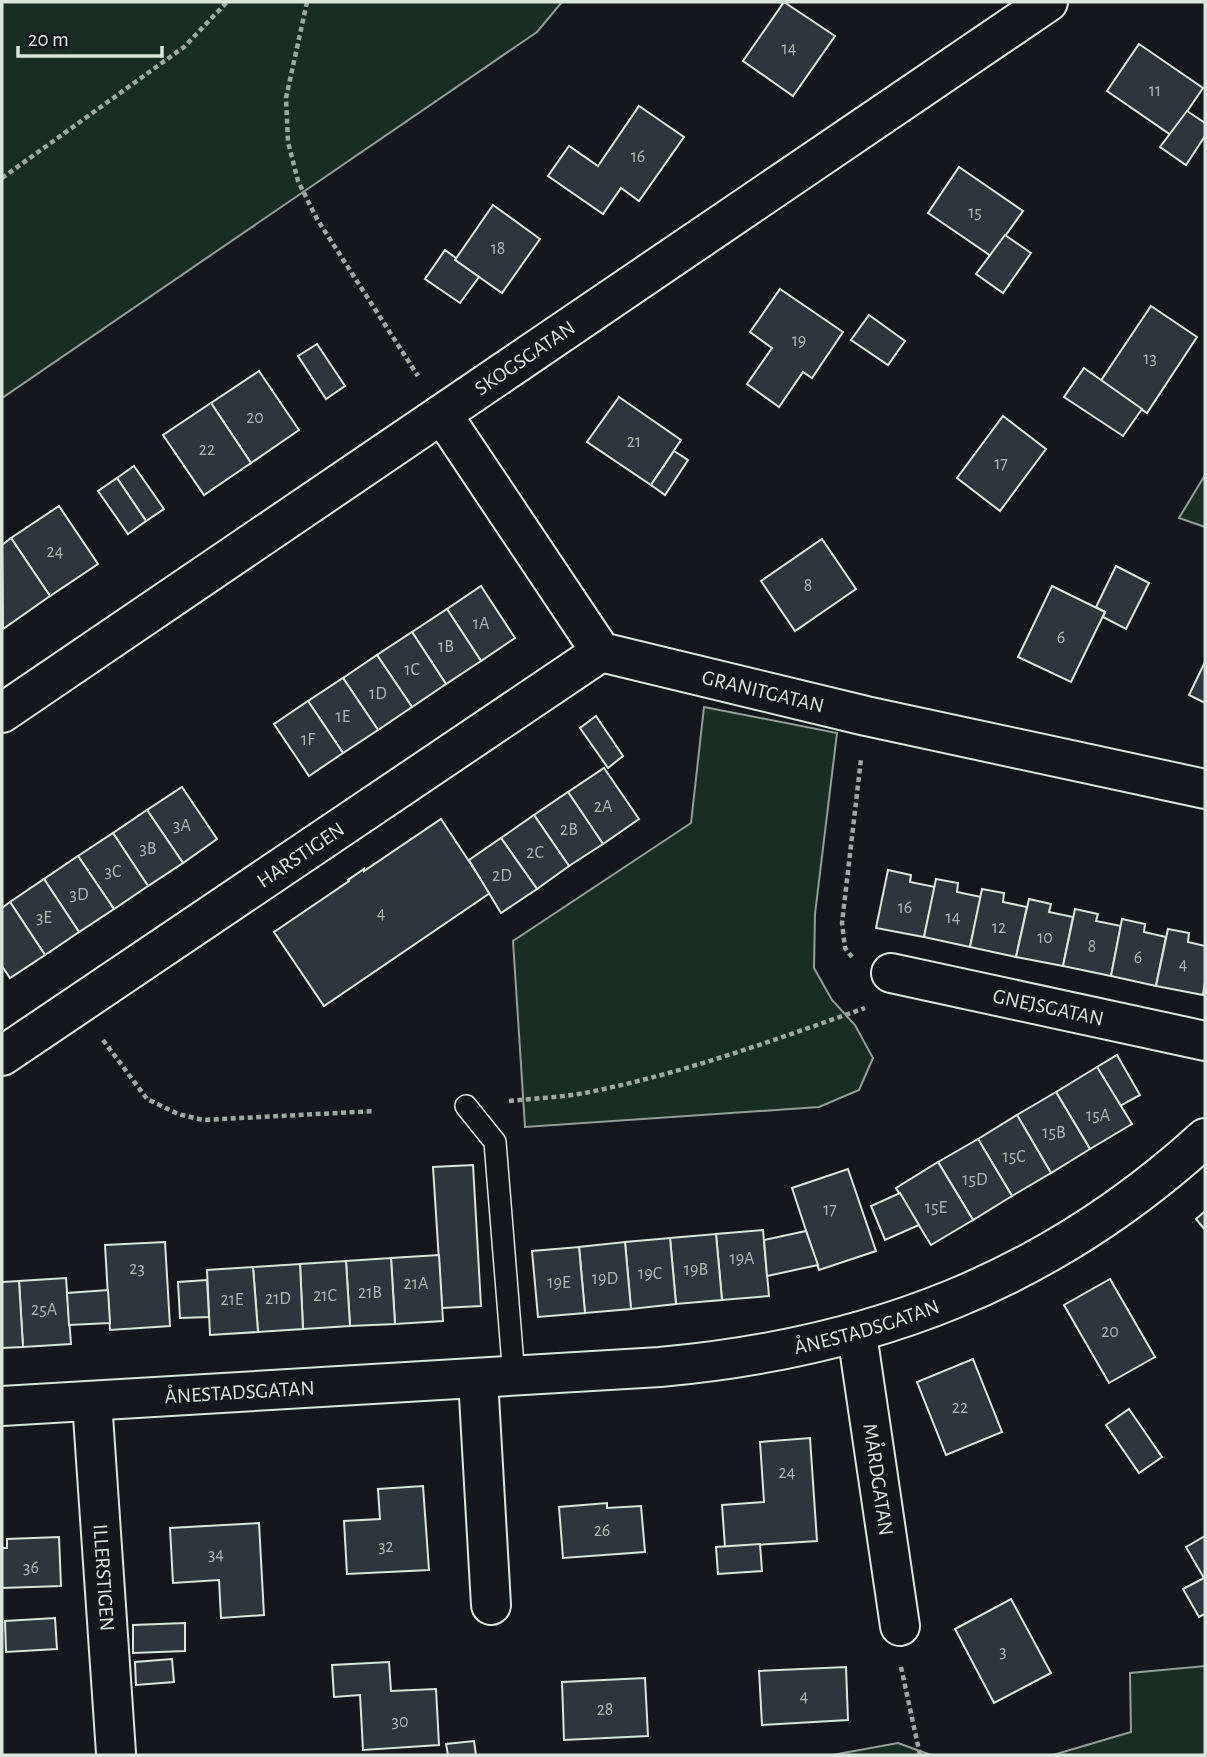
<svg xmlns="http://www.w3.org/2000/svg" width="1207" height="1757" viewBox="0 0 1207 1757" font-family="'Alegreya Sans',sans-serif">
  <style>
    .green { fill: #1a2d24; stroke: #939e99; stroke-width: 2 }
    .building { fill: #2c363c; stroke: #d8e6dc; stroke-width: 2 }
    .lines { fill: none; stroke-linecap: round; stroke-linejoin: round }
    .service-casing { stroke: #d8e6dc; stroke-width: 24 }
    .minor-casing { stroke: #d8e6dc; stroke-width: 42 }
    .tertiary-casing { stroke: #d8e6dc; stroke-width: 42 }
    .path { stroke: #9da8a2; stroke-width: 4.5; stroke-dasharray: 5 3.5; stroke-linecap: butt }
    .service { stroke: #14181c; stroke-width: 21 }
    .minor { stroke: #14181c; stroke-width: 38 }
    .tertiary { stroke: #14181c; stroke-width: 38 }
    .labels { text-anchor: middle; stroke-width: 5; stroke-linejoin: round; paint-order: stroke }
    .number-label { font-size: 18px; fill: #adbab4 }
    .street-label { font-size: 21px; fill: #d8e6dc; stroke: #14181c }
  </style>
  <rect width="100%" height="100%" fill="#14181c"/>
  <g class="green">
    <polygon points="2,2 562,2 537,32 2,398"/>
    <polygon points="1205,475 1205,527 1179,518"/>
    <polygon points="704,707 837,733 815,914 814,968 832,1000 855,1025 873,1058 859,1090 819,1107 525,1127 513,941 691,823"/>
    <polygon points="1205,1666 1205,1755 1053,1755 1131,1732 1130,1673"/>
    <polygon points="898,1743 931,1755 832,1755"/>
  </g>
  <g class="building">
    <polygon points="784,2 835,36 793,96 743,61"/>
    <polygon points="1139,44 1203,88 1171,135 1107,91"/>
    <polygon points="639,106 684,137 639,201 621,188 603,214 548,176 569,146 598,166"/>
    <polygon points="1187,111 1205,123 1205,136 1186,165 1160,147"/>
    <polygon points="959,167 1023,211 991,256 928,213"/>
    <polygon points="493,205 540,239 502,293 455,260"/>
    <polygon points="1005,235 1031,253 1003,293 976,274"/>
    <polygon points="445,250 456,258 455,260 479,277 460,303 425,279"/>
    <polygon points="780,289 843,332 812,378 803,372 779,407 747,384 772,348 750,332"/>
    <polygon points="1151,306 1197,337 1147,413 1100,382"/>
    <polygon points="869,315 905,341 888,365 851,340"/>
    <polygon points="317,344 345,386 326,399 298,356"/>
    <polygon points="1084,368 1142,409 1123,436 1064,397"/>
    <polygon points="259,371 299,430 251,463 211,403"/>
    <polygon points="619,397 681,440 651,485 587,442"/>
    <polygon points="211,403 251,463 204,495 163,435"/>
    <polygon points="1003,416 1046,449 1000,511 957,478"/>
    <polygon points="674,451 688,460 665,495 651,485"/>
    <polygon points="134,466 164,509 146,521 117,478"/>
    <polygon points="117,478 146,521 128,534 98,491"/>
    <polygon points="59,506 98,564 50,596 11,538"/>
    <polygon points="11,538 50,596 3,629 2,545"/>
    <polygon points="822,539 856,589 795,631 761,581"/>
    <polygon points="1116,566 1149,583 1126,629 1103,617 1105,612 1096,607"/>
    <polygon points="481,586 515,638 481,661 447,609"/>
    <polygon points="1052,586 1105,612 1071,682 1018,657"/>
    <polygon points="447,609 481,661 446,684 412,632"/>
    <polygon points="412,632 446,684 412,707 377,655"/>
    <polygon points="377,655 412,707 378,730 343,678"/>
    <polygon points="1205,662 1205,703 1189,695"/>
    <polygon points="343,678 378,730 343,753 308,701"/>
    <polygon points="308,701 343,753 309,776 274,724"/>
    <polygon points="596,716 623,756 608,768 580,728"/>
    <polygon points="604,768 639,819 603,844 568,792"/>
    <polygon points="182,787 217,839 183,863 147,810"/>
    <polygon points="568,792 603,844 569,866 534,815"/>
    <polygon points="147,810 183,863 148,886 113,833"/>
    <polygon points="534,815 569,866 537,889 501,838"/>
    <polygon points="441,819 490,893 324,1006 274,932 349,881 348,880 364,869 364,871"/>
    <polygon points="113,833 148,886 114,909 78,856"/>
    <polygon points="501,838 537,889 501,913 469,860"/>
    <polygon points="78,856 114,909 79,932 44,879"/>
    <polygon points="888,870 911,875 910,882 935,887 924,937 876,928"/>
    <polygon points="44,879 79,932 45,955 10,902"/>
    <polygon points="936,879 958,883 957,892 981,897 970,947 924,937"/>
    <polygon points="982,889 1004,893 1003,902 1027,907 1016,957 970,947"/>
    <polygon points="1029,899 1051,904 1049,912 1073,917 1063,966 1016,957"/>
    <polygon points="10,902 45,955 10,978 2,966 2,908"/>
    <polygon points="1075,909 1098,914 1096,921 1121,926 1111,976 1063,966"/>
    <polygon points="1122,919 1145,924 1144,932 1166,937 1156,986 1111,976"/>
    <polygon points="1168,929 1189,933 1188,942 1205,946 1205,982 1203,995 1156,986"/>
    <polygon points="1117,1055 1140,1095 1120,1106 1097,1067"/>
    <polygon points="1097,1067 1132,1124 1090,1149 1056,1092"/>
    <polygon points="1056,1092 1090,1149 1051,1173 1017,1115"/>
    <polygon points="1017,1115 1051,1173 1012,1196 978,1139"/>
    <polygon points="978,1139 1012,1196 973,1220 938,1162"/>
    <polygon points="938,1162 973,1220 931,1245 896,1188"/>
    <polygon points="473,1165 481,1306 442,1308 433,1167"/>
    <polygon points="848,1169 876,1251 819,1270 792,1188"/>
    <polygon points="900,1193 919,1225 885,1240 871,1206"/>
    <polygon points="1205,1211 1205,1230 1196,1219"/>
    <polygon points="763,1230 769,1296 722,1300 716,1234"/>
    <polygon points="806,1231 818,1265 767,1276 764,1240"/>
    <polygon points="716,1234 722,1300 676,1304 670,1238"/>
    <polygon points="670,1238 676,1304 631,1309 625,1242"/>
    <polygon points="165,1242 170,1326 110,1330 105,1245"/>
    <polygon points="625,1242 631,1309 585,1313 579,1247"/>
    <polygon points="579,1247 585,1313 538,1317 532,1251"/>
    <polygon points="439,1255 443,1321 395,1324 391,1258"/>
    <polygon points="391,1258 395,1324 350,1326 346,1261"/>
    <polygon points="346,1261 350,1326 303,1329 300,1264"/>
    <polygon points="300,1264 303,1329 258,1332 253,1267"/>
    <polygon points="253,1267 258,1332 210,1335 207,1270"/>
    <polygon points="66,1278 71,1344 23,1347 19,1281"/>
    <polygon points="1110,1279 1155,1357 1109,1383 1064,1305"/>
    <polygon points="207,1280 209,1317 180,1318 178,1282"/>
    <polygon points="19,1281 23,1347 2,1348 2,1282"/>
    <polygon points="108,1290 110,1323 69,1325 67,1293"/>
    <polygon points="973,1359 1002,1432 946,1455 917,1382"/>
    <polygon points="1129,1409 1162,1457 1139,1473 1106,1425"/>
    <polygon points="810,1438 817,1541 725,1547 722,1505 764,1502 760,1442"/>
    <polygon points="423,1486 429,1570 347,1574 344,1521 380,1519 378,1489"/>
    <polygon points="607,1503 607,1508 641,1506 645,1552 563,1558 559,1507"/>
    <polygon points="259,1523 264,1615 221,1618 219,1580 173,1583 170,1528"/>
    <polygon points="1205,1536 1205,1614 1199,1617 1183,1589 1204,1578 1186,1547"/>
    <polygon points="59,1537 61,1586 2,1588 2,1548 7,1548 7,1539"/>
    <polygon points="760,1544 762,1571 718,1574 716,1547"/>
    <polygon points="1011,1599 1051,1673 994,1703 955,1629"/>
    <polygon points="55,1618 57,1649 6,1652 5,1621"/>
    <polygon points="185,1623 185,1651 133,1653 133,1625"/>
    <polygon points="172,1659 174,1682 136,1685 135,1662"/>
    <polygon points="389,1662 391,1691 436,1689 439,1745 363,1750 360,1695 334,1697 332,1665"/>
    <polygon points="846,1667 848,1720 762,1725 759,1671"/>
    <polygon points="645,1678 648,1736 564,1740 562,1682"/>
    <polygon points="474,1741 476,1755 448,1755 446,1744"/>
  </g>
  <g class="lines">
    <defs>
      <polyline id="service" points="466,1106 495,1142 514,1377"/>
      <g id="minor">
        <path id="s1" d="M442,414L601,652L866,716L1205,789"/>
        <path id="s2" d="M891,973L1205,1041"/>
        <path id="s3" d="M2,1056L601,652"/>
        <path id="s4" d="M857,1334L900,1626"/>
        <polyline points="478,1379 491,1605"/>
        <path id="s5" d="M92,1401L116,1753"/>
        <path id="s6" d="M2,1406L660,1367C871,1348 1047,1282 1205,1138"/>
      </g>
      <g id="tertiary">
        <path id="s7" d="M2,713L1048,2"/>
      </g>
    </defs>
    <use href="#service" class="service-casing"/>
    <use href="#minor" class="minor-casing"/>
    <use href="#tertiary" class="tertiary-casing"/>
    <g class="path">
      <polyline points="307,2 286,98 288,142 298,181 317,219 418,376"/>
      <polyline points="2,178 184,47 227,2"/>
      <polyline points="852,957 845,948 842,923 861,759"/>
      <polyline points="103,1040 147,1099 178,1114 203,1120 375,1111"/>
      <path d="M509,1101C539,1098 570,1097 599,1090C690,1071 777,1039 865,1008"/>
      <polyline points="901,1667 920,1755"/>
    </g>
    <use href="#service" class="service"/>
    <use href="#minor" class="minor"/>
    <use href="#tertiary" class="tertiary"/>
  </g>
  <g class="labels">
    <g class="number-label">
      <text x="789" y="54">14</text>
      <text x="1155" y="96">11</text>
      <text x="638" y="162">16</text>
      <text x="975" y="218">15</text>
      <text x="498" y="254">18</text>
      <text x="799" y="346">19</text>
      <text x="1150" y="364">13</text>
      <text x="255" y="423">20</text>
      <text x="634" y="447">21</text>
      <text x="207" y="455">22</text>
      <text x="1001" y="469">17</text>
      <text x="55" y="557">24</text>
      <text x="808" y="591">8</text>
      <text x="481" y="629">1A</text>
      <text x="1061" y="643">6</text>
      <text x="446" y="652">1B</text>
      <text x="412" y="675">1C</text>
      <text x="378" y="699">1D</text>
      <text x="343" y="722">1E</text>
      <text x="308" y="745">1F</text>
      <text x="603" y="812">2A</text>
      <text x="182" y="831">3A</text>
      <text x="569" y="835">2B</text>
      <text x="148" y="854">3B</text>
      <text x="535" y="858">2C</text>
      <text x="113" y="877">3C</text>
      <text x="502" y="881">2D</text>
      <text x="79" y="900">3D</text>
      <text x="905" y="913">16</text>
      <text x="381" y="919">4</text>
      <text x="44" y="923">3E</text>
      <text x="953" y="923">14</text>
      <text x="999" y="933">12</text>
      <text x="1045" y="943">10</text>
      <text x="1092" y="952">8</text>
      <text x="1138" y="963">6</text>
      <text x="1183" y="970">4</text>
      <text x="1098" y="1121">15A</text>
      <text x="1054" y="1138">15B</text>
      <text x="1014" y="1162">15C</text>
      <text x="975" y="1185">15D</text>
      <text x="936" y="1213">15E</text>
      <text x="830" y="1215">17</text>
      <text x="742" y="1264">19A</text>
      <text x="137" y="1274">23</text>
      <text x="696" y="1275">19B</text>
      <text x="650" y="1279">19C</text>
      <text x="605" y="1284">19D</text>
      <text x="559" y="1288">19E</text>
      <text x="416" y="1289">21A</text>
      <text x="370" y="1298">21B</text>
      <text x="325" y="1301">21C</text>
      <text x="278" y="1304">21D</text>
      <text x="232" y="1305">21E</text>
      <text x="44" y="1315">25A</text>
      <text x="1110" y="1337">20</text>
      <text x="960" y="1413">22</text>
      <text x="787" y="1478">24</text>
      <text x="602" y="1536">26</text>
      <text x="386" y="1552">32</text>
      <text x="216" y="1560">34</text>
      <text x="31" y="1573">36</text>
      <text x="1003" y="1657">3</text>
      <text x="804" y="1702">4</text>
      <text x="605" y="1715">28</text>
      <text x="400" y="1727">30</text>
    </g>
    <g class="street-label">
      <text dy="7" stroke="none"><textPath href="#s7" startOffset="632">SKOGSGATAN</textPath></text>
      <text dy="7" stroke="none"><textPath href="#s1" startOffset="453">GRANITGATAN</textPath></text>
      <text dy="7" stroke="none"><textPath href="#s3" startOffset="360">HARSTIGEN</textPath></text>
      <text dy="7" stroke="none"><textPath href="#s2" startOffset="161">GNEJSGATAN</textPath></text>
      <text dy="7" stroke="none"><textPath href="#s6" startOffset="870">ÅNESTADSGATAN</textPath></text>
      <text dy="7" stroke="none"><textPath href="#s6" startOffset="238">ÅNESTADSGATAN</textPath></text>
      <text dy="7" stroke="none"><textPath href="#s4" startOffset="147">MÅRDGATAN</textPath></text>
      <text dy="7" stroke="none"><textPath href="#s5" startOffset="177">ILLERSTIGEN</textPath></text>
    </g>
  </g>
  <rect width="1207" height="1757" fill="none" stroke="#d8e6dc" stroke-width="7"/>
  <path d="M18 46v10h144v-10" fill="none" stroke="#d8e6dc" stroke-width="3.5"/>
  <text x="28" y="46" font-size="21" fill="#d8e6dc" stroke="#14181c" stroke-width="5" paint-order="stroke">20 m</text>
</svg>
